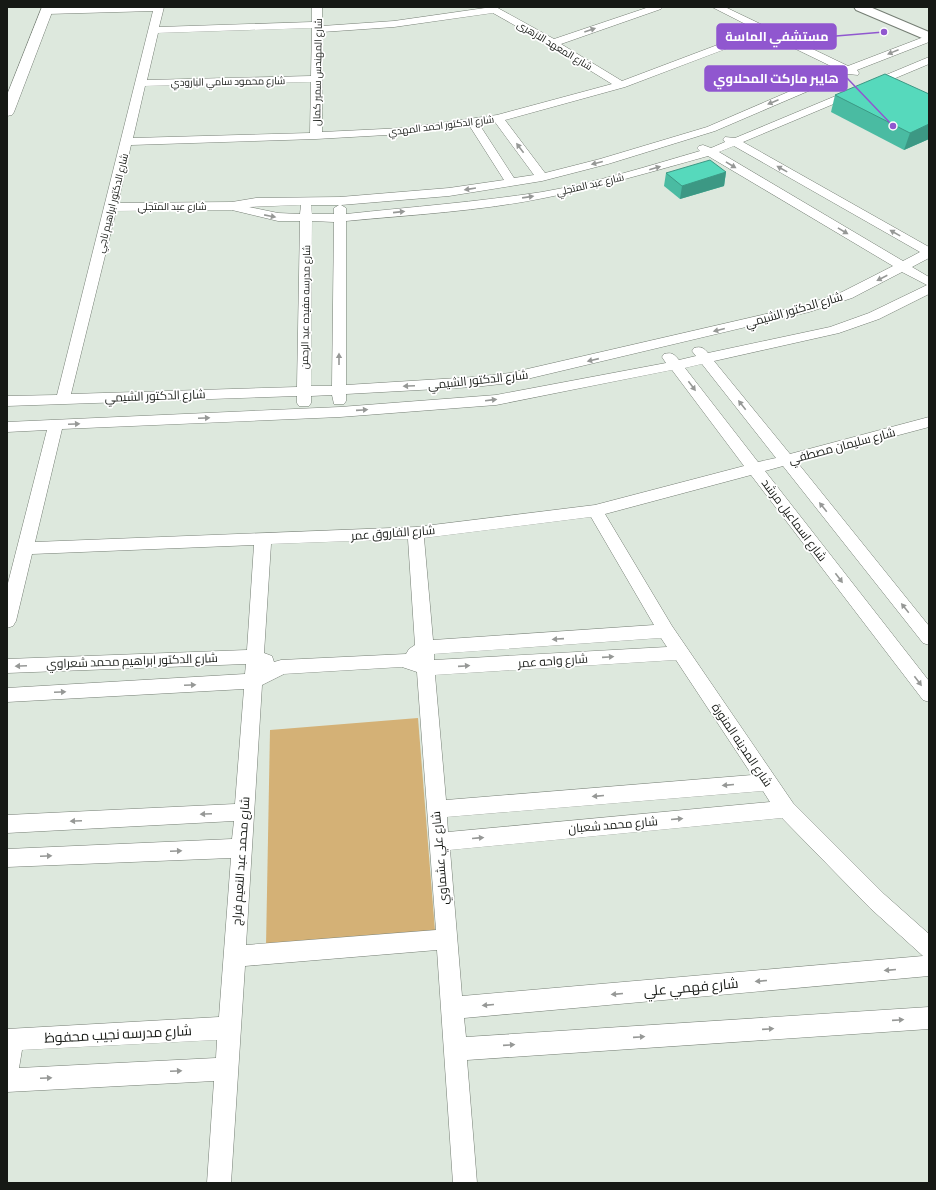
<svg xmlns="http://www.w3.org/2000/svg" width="936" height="1190" viewBox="0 0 936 1190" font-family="Commissioner,Cairo,sans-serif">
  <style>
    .green { fill: #d4b176 }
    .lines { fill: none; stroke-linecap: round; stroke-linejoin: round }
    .minor-casing { stroke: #757e74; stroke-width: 1 }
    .tertiary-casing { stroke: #757e74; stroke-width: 1 }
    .primary-casing { stroke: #757e74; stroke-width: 2 }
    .minor { fill: #fff; fill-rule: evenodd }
    .tertiary { fill: #fff; fill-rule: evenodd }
    .primary { fill: #fff; fill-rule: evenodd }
    .wall { fill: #4abba2 }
    .shaded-wall { fill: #3c9884 }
    .building { fill: #56d9bc; stroke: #3c9884 }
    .oneway { fill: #969896 }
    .labels { text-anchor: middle; stroke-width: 3.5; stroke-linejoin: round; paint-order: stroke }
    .far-street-label { font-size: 10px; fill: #161915; stroke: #fff }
    .street-label { font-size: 12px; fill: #161915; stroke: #fff }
    .near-street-label { font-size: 14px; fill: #161915; stroke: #fff }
    .leader { fill: none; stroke: #9057cf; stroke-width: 1.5 }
    .callout-dot { fill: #9057cf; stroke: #fff; stroke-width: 1.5 }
    .callout { fill: #9057cf; stroke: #9057cf; stroke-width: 1.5 }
    .callout-label { font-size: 13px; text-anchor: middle; font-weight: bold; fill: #fff }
  </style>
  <rect width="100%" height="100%" fill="#dde8dd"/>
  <polygon class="green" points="418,718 435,931 266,946 270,730"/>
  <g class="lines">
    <defs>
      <path id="minor" d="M89,7H164L159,27L312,22V7H322V26L394,21L485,8L484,7H496L554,39L649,7H663L661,9L561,44L622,81L757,30L712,7H725L848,66L929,35V42L857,70L859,73L858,75L848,74L715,131L608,164L542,181L449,196L341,205L346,208V214C411,207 477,202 542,192C595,183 648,166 700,151L697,148L699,146L703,145L711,148L725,142L723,139L725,137L735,138L929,57V64L743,142L929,247V258L912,267L929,277V294L879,319L839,333L714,361L790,454L929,417V427L797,462L929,626V645L923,643L783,466L765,471L929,681V702L923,700L751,475L605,514L672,626L793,803L884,894L929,934V976L464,1018L466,1037L929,1007V1029L467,1060L477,1183H453L437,950L245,966L231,1183H207L214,1081L7,1092V1029L219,1017L231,858L7,867V849L232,839L234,821L7,833V815L235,804L244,689L7,702V688L245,674L246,664L7,673V659L247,650L254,545L32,554L16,621L13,626L7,628V587L47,430L7,432V422L340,407L496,395L666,363L662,357L664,354C672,352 674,354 679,360L696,356L692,351L694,348C701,346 704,348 708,353L830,327L869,313L927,285L902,272L852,298L809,312L510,383L474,387L346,394V401L344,404H334L332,395L311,396V403L309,406H299L297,403V396L7,406V396L57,395L153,11L47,14L42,11L47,8ZM493,13L539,39L612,84L497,115L404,128L322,132V32L394,27ZM312,28L311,76L147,80L158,33ZM765,34L839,70L707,127L600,159L545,173L505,120L625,87ZM311,82L310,133L133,138L145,86ZM495,122L534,175L514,178L479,124ZM469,125L504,180L449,188L340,197L256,198L232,202L118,203L131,145L316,139L404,134ZM734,146L920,252L903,261L719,152ZM708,156L893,266L842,292L805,305L510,373L474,377L346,385V221C410,215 481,211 544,198C600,187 654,171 708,156ZM301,205L300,214L278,213L249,207ZM311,205H339L334,208V214H312ZM232,210L278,221H300L297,387L71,394L116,211ZM312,221L334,222L332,386H311ZM702,364L776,458L758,462L685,368ZM672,370L744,466L595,505L416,527L35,542L62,429L340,417L496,405ZM591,517L654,625L433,640L424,538ZM408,539L415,645L409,649L406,654L281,660L274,662L272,656L264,653L271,544ZM661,638L667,647L434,660V654ZM676,660L752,775L446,800L435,675ZM402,667L417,672L436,930L246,945L262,685L284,674ZM763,791L770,802L448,832L447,817ZM782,818L870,908L923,956L462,996L450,850ZM217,1040L216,1058L19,1068L22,1050Z"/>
      <polygon id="tertiary" points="42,7 54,7 14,112 12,115 7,116 7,95"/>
      <polygon id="primary" points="854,7 870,7 929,32 929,41 856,10"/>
    </defs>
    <use href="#minor" class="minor-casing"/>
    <use href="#tertiary" class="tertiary-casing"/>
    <use href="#primary" class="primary-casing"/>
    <use href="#minor" class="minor"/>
    <use href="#tertiary" class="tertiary"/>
    <use href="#primary" class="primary"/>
  </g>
  <g class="wall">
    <polygon points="929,94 929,139 904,150 831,112 835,95"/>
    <polygon points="726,172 724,186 680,199 664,186 666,173"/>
  </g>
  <g class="shaded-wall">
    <polygon points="929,124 929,139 904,150 910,133"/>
    <polygon points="726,172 724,186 680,199 682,186"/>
  </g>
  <g class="building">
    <polygon points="885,74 929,94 929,124 910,133 835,95"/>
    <polygon points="710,160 726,172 682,186 666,173"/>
  </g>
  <defs><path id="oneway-solid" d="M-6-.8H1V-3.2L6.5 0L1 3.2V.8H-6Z"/></defs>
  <g class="oneway">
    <use href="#oneway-solid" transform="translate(590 30) rotate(-19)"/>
    <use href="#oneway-solid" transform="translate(893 52) rotate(158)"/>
    <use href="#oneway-solid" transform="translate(773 102) rotate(157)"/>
    <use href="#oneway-solid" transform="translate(520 148) rotate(-127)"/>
    <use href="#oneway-solid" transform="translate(597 163) rotate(166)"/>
    <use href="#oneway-solid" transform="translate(731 165) rotate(31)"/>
    <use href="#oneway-solid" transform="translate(655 168) rotate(-16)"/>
    <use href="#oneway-solid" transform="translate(782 169) rotate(-151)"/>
    <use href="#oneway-solid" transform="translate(470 189) rotate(171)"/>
    <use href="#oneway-solid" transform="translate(528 197) rotate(-8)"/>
    <use href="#oneway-solid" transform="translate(399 212) rotate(-6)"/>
    <use href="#oneway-solid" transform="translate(270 216) rotate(11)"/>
    <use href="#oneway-solid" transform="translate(843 231) rotate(31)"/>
    <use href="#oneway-solid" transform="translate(895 233) rotate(-151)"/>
    <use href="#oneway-solid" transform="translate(882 278) rotate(153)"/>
    <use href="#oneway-solid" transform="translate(719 330) rotate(166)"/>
    <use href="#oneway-solid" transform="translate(339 359) rotate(-90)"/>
    <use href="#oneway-solid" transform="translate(593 360) rotate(167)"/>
    <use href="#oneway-solid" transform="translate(409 386) rotate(177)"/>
    <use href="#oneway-solid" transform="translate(692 386) rotate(53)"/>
    <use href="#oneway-solid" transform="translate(491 400) rotate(-7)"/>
    <use href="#oneway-solid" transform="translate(742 405) rotate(-128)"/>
    <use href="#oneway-solid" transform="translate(362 410) rotate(-4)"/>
    <use href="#oneway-solid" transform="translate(204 418) rotate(-3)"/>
    <use href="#oneway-solid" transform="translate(74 424) rotate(-3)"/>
    <use href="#oneway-solid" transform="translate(823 507) rotate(-129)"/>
    <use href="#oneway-solid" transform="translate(839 578) rotate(53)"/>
    <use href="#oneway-solid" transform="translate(905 608) rotate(-129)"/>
    <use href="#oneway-solid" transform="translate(558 639) rotate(176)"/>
    <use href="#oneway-solid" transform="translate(608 657) rotate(-4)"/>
    <use href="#oneway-solid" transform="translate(21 666) rotate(178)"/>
    <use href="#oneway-solid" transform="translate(464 666) rotate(-4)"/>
    <use href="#oneway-solid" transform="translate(918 681) rotate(53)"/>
    <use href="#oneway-solid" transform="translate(190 685) rotate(-3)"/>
    <use href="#oneway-solid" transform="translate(60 692) rotate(-3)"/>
    <use href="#oneway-solid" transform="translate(728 785) rotate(175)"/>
    <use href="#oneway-solid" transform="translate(598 796) rotate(175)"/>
    <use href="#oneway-solid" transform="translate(206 814) rotate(177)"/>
    <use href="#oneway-solid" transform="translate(677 819) rotate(-5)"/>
    <use href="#oneway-solid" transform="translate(76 821) rotate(177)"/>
    <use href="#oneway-solid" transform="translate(478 838) rotate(-5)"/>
    <use href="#oneway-solid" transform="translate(176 851) rotate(-2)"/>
    <use href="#oneway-solid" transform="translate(46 856) rotate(-2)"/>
    <use href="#oneway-solid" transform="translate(890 970) rotate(175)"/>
    <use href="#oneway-solid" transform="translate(761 981) rotate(175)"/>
    <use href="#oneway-solid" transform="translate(617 994) rotate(175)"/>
    <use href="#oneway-solid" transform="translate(488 1005) rotate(175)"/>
    <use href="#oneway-solid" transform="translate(898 1020) rotate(-4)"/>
    <use href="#oneway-solid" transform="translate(768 1029) rotate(-4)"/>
    <use href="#oneway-solid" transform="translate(639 1037) rotate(-4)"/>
    <use href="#oneway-solid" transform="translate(509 1045) rotate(-4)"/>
    <use href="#oneway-solid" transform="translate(176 1071) rotate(-3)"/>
    <use href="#oneway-solid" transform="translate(46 1078) rotate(-3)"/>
  </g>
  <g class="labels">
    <g class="far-street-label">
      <text transform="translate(555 45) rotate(31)" y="4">شارع المعهد الازهرى</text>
      <text transform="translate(317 72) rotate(-89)" y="4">شارع المهندس سمير كمال</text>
      <text transform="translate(228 81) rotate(-1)" y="4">شارع محمود سامي البارودي</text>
      <text transform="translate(441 125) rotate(-7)" y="4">شارع الدكتور احمد المهدي</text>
      <text transform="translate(590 184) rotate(-13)" y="4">شارع عبد المتجلي</text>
      <text transform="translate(112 203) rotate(-76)" y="4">شارع الدكتور ابراهيم ناجي</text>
      <text x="172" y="210">شارع عبد المتجلي</text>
      <text transform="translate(305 307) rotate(-89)" y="4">شارع مدرسه مفيده عبد الرحمن</text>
    </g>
    <g class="street-label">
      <text transform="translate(794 310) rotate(-16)" y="4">شارع الدكتور الشيمي</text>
      <text transform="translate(478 380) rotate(-6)" y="4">شارع الدكتور الشيمي</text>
      <text transform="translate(155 396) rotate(-2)" y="4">شارع الدكتور الشيمي</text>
      <text transform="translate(842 446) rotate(-15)" y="4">شارع سليمان مصطفي</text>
      <text transform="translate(794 520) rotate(53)" y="4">شارع اسماعيل مرشد</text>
      <text transform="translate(393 533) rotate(-4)" y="4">شارع الفاروق عمر</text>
      <text transform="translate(132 661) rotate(-2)" y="4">شارع الدكتور ابراهيم محمد شعراوي</text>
      <text transform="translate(553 661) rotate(-4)" y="4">شارع واحه عمر</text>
      <text transform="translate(742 745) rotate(56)" y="4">شارع المدينه المنورة</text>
      <text transform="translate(613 825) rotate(-5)" y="4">شارع محمد شعبان</text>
      <text transform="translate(440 858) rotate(-95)" y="4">شارع علي عشماوي</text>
      <text transform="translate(241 861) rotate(-86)" y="4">شارع محمد عبد النعيم فراج</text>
    </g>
    <g class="near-street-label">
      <text transform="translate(691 987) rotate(-5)" y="5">شارع فهمي علي</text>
      <text transform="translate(118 1034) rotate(-3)" y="5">شارع مدرسه نجيب محفوظ</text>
    </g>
  </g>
  <path class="leader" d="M884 32L836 36M893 126L847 78"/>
  <g class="callout-dot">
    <circle cx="884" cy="32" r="4"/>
    <circle cx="893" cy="126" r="4"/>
  </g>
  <g class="callout">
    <rect x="717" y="24" width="119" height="25" rx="4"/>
    <rect x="705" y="66" width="142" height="25" rx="4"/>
  </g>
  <g class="callout-label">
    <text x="777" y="41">مستشفي الماسة</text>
    <text x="776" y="83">هايبر ماركت المحلاوي</text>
  </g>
  <rect width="936" height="1190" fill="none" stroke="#161915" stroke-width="16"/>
</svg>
